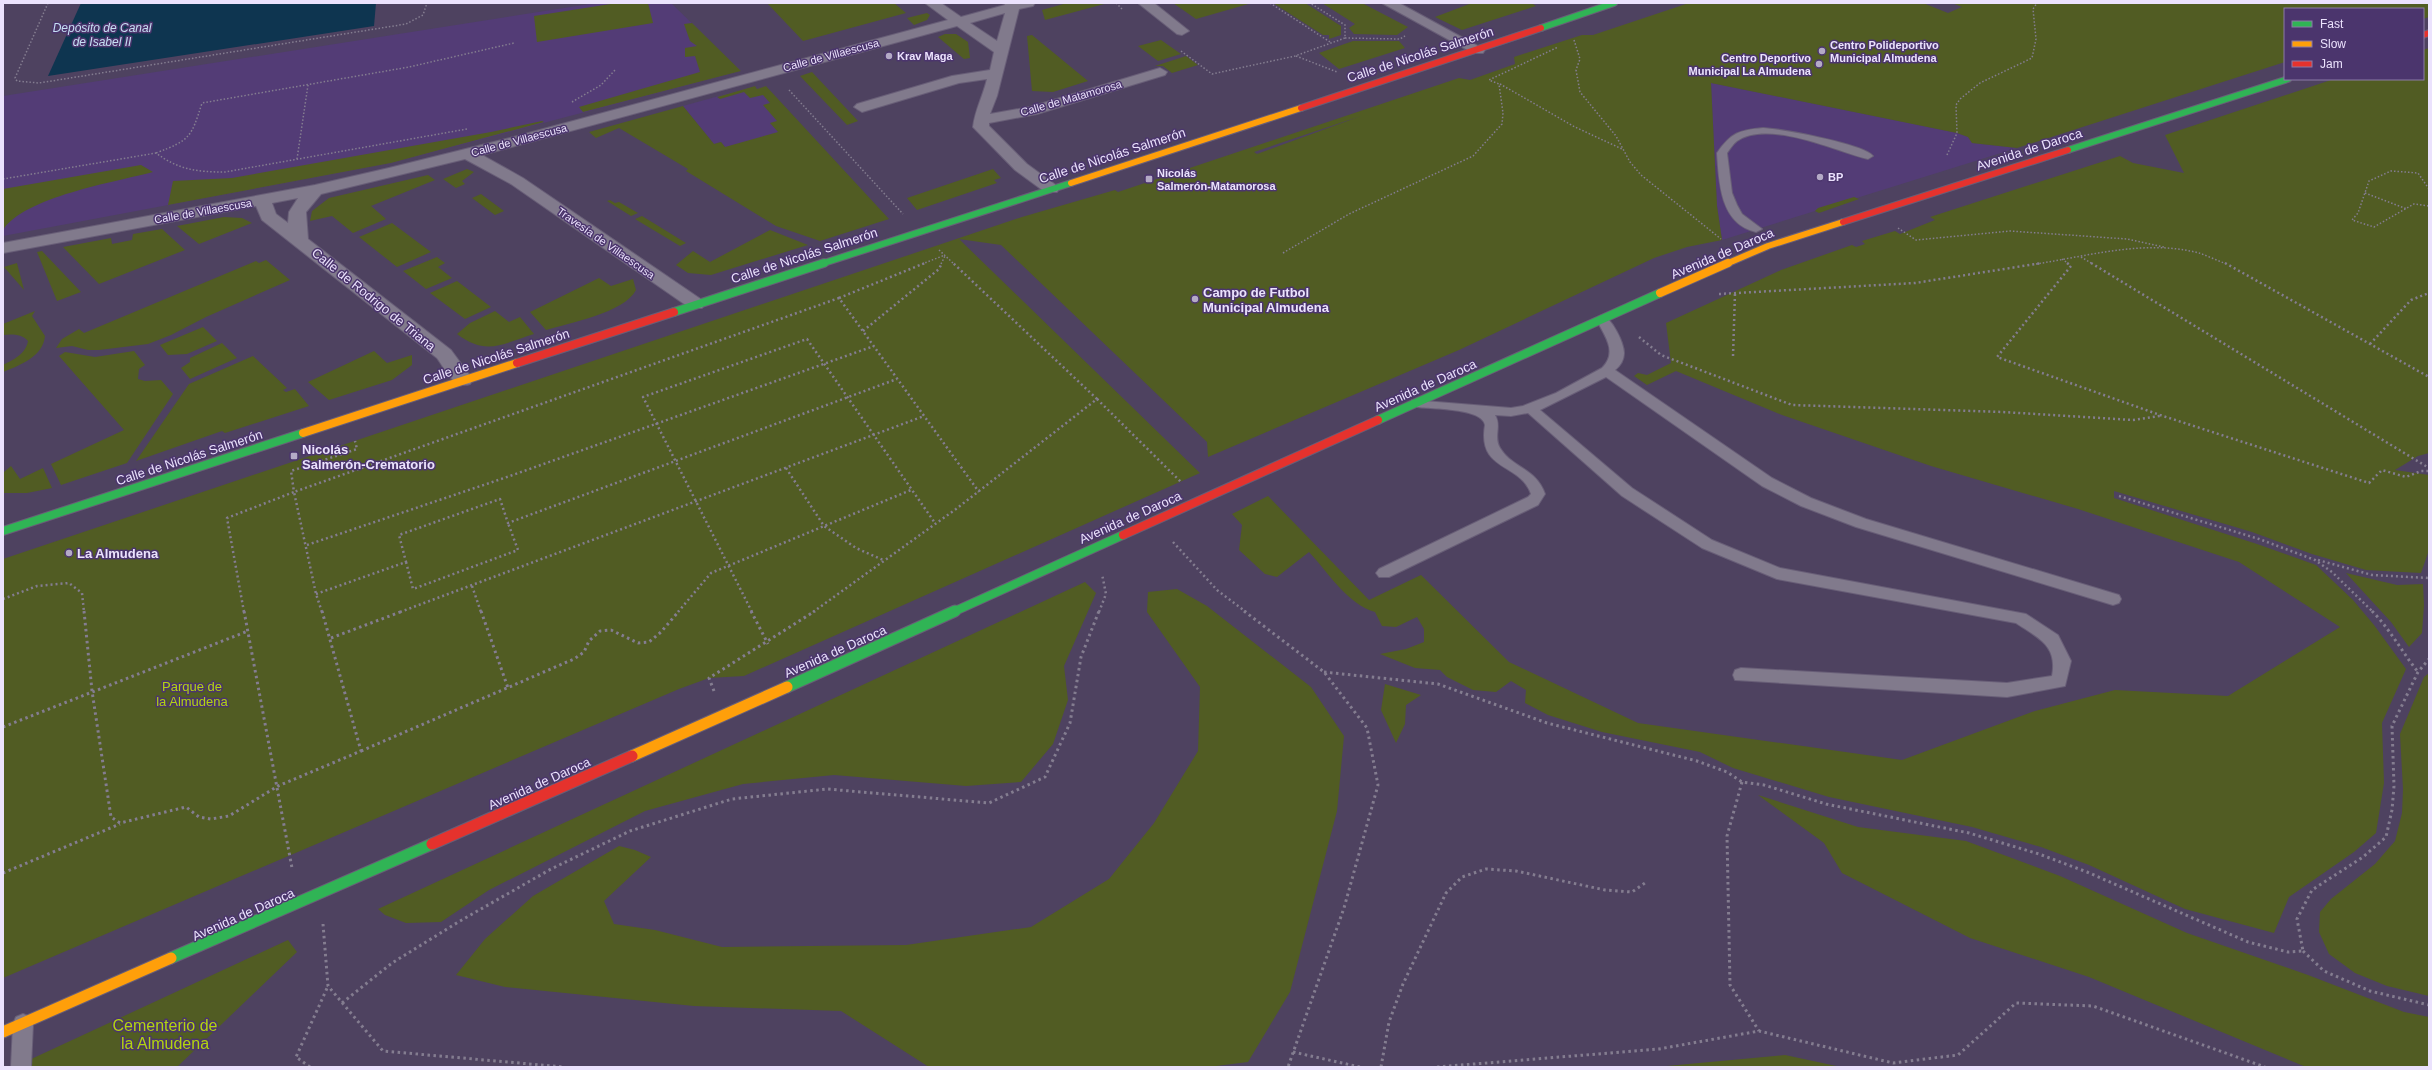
<svg xmlns="http://www.w3.org/2000/svg" width="2432" height="1070" viewBox="0 0 2432 1070" font-family="Arial,sans-serif">
  <style>
    .built { fill: #533c76 }
    .green { fill: #515c23; fill-rule: evenodd }
    .water { fill: #0e3550 }
    .lines { fill: none; stroke-linecap: round; stroke-linejoin: round }
    .lane-casing { stroke: #685e77; stroke-width: 2 }
    .street-casing { stroke: #685e77; stroke-width: 2 }
    .fast-far2-casing { stroke: #685e77; stroke-width: 8 }
    .fast-far1-casing { stroke: #685e77; stroke-width: 10 }
    .fast-casing { stroke: #685e77; stroke-width: 13 }
    .slow-far2-casing { stroke: #685e77; stroke-width: 8 }
    .slow-far1-casing { stroke: #685e77; stroke-width: 10 }
    .slow-casing { stroke: #685e77; stroke-width: 13 }
    .jam-far2-casing { stroke: #685e77; stroke-width: 8 }
    .jam-far1-casing { stroke: #685e77; stroke-width: 10 }
    .jam-casing { stroke: #685e77; stroke-width: 13 }
    .path-far2 { stroke: #847d90; stroke-width: 1.5; stroke-dasharray: 1.5 2; stroke-linecap: butt }
    .path-far1 { stroke: #847d90; stroke-width: 2.5; stroke-dasharray: 2 3; stroke-linecap: butt }
    .path { stroke: #847d90; stroke-width: 3; stroke-dasharray: 2.5 3.5; stroke-linecap: butt }
    .lane { fill: #817a8c; fill-rule: evenodd }
    .street { fill: #817a8c; fill-rule: evenodd }
    .fast-far2 { stroke: #30b455; stroke-width: 6 }
    .fast-far1 { stroke: #30b455; stroke-width: 8 }
    .fast { stroke: #30b455; stroke-width: 11 }
    .slow-far2 { stroke: #ff9f0a; stroke-width: 6 }
    .slow-far1 { stroke: #ff9f0a; stroke-width: 8 }
    .slow { stroke: #ff9f0a; stroke-width: 11 }
    .jam-far2 { stroke: #e5322d; stroke-width: 6 }
    .jam-far1 { stroke: #e5322d; stroke-width: 8 }
    .jam { stroke: #e5322d; stroke-width: 11 }
    .poi-dot { fill: #b4aac6; stroke: #4b356d; stroke-width: 1.5 }
    .labels { text-anchor: middle; stroke-width: 3; stroke-linejoin: round; paint-order: stroke }
    .far-poi-label { font-size: 11px; font-weight: bold; fill: #ebe2fd; stroke: #4b356d; text-anchor: start }
    .far-street-label { font-size: 11px; fill: #ebe2fd; stroke: #4b356d }
    .far-water-label { font-size: 12px; font-style: italic; fill: #c5dff3; stroke: #4b356d }
    .street-label { font-size: 13px; fill: #ebe2fd; stroke: #4b356d }
    .poi-label { font-size: 13px; font-weight: bold; fill: #ebe2fd; stroke: #4b356d; text-anchor: start }
    .park-label { font-size: 13px; fill: #b3d40f; stroke: #4b356d }
    .near-park-label { font-size: 16px; fill: #b3d40f; stroke: #4b356d }
  </style>
  <rect width="100%" height="100%" fill="#4e4260"/>
  <g class="built">
    <polygon points="596,3 671,3 741,71 391,163 3,236 3,96"/>
    <polygon points="1711,83 1957,133 1968,137 1972,143 2017,148 1722,240 1717,206"/>
    <polygon points="755,86 757,89 766,86 816,141 739,164 721,142 714,144 683,106"/>
  </g>
  <g class="green">
    <polygon points="617,3 648,3 653,23 537,42 534,16"/>
    <polygon points="767,3 894,3 906,13 803,41"/>
    <polygon points="1067,3 1108,3 1045,20 1042,10"/>
    <polygon points="1173,3 1252,3 1196,19"/>
    <polygon points="1273,3 1305,3 1341,26 1341,35 1329,39 1329,35 1323,35"/>
    <polygon points="1322,3 1362,3 1408,27 1397,35 1354,34 1349,28 1355,24"/>
    <polygon points="1472,3 1536,3 1533,4 1536,6 1462,30 1435,17"/>
    <path d="M1689,3H1923L1948,13L1962,7L1952,3H2429V17L2423,19V9H2285V62L2017,148L1972,143L1968,137L1957,133L1711,83L1717,206L1722,240L1687,247L1654,258L1459,350L1208,457L1207,442L1001,245L959,239L1200,473L744,676L709,678L679,689L3,978V559L1022,217L1115,190L1118,192L1459,78L1470,80L1515,64L1514,57L1582,35H1593ZM1361,116L1257,154L1254,152Z"/>
    <polygon points="927,13 930,15 927,20 914,25 907,18"/>
    <polygon points="692,23 741,71 583,112 579,107 700,72 695,56 685,57 685,48 697,46 690,41 684,24"/>
    <polygon points="945,34 956,34 968,42 970,58 964,59 938,37"/>
    <polygon points="1032,35 1088,81 1053,92 1032,91 1027,36"/>
    <polygon points="1161,40 1181,54 1158,61 1138,46"/>
    <polygon points="1353,41 1399,41 1405,48 1339,69 1319,53"/>
    <path d="M2429,48V453L2418,456L2395,470L2429,475V550L2421,573L2366,570L2312,554L2252,532L2114,491V498L2257,544L2316,565L2353,600L2374,625L2406,669L2382,723L2384,783L2376,833L2354,852L2289,897L2274,933L2185,909L2089,865L2041,847L1972,827L1829,797L1733,768L1700,752L1602,732L1548,715L1525,703L1526,690L1511,681L1496,692L1473,690L1447,677L1440,670L1415,668L1380,654L1406,649L1424,642V629L1417,617L1396,627L1382,626L1375,612C1347,604 1328,572 1309,552L1277,577L1265,574L1239,550L1242,525L1232,514L1268,496L1369,600L1421,575L1509,662L1638,723L1902,760L2035,711L2115,690L2228,696L2340,627L2239,562L2078,509L1931,466L1782,415L1676,371L1647,385L1634,376L1638,373L1647,375L1671,363L1666,323L1781,270L1852,245L1856,247L1865,244L1862,241L1895,231L1900,234L1935,220L1930,217L2120,156L2133,163L2184,173L2165,135L2334,79H2423V50Z"/>
    <polygon points="1186,56 1198,65 1172,73 1163,66 1155,66"/>
    <polygon points="812,72 858,121 847,125 800,76"/>
    <polygon points="755,86 757,89 766,86 889,219 820,241 776,226 686,171 688,169 619,128 596,138 589,132 683,106 714,144 721,142 725,147 778,132 770,123 777,121 763,105 770,103 763,95 750,98 744,92 720,99 717,97"/>
    <polygon points="542,121 544,122 391,163 168,205 173,181 232,178 491,132"/>
    <path d="M141,165L153,172C115,182 24,197 3,230V189Z"/>
    <polygon points="467,169 474,172 462,181 465,184 456,188 443,179"/>
    <polygon points="993,169 1001,178 994,180 997,183 917,210 907,198"/>
    <polygon points="428,175 435,180 371,206 386,219 353,233 332,216 310,221 312,211 329,198"/>
    <polygon points="481,194 504,211 495,215 472,198"/>
    <polygon points="1854,197 1859,199 1819,213 1815,211 1818,208"/>
    <polygon points="610,200 615,203 619,202 638,213 631,216 607,201"/>
    <polygon points="642,216 686,243 680,246 635,219"/>
    <polygon points="224,217 242,218 252,223 199,244 177,226"/>
    <polygon points="392,223 431,252 397,267 359,237"/>
    <polygon points="162,229 185,250 99,284 63,247 111,238 112,244 132,240 133,234"/>
    <polygon points="770,230 808,245 711,275 688,273 676,265 693,251 710,262"/>
    <polygon points="42,251 81,292 57,301 37,252"/>
    <polygon points="437,257 445,263 438,267 452,278 426,289 403,271"/>
    <polygon points="266,260 290,280 206,317 171,335 148,344 99,350 88,350 72,346 56,348 62,339 79,329 84,333 256,261 259,263"/>
    <polygon points="17,263 24,290 4,267"/>
    <path d="M599,278L611,286L633,279L636,290C624,313 569,323 546,330L530,312Z"/>
    <polygon points="457,281 491,307 465,319 430,293"/>
    <path d="M35,311L32,316L45,336C43,357 20,365 3,372V365C13,360 26,354 28,341C22,334 12,334 3,335V324Z"/>
    <path d="M495,311L509,322L520,317L534,334C502,344 486,356 457,334L470,323Z"/>
    <polygon points="203,327 217,341 187,354 168,355 160,345"/>
    <polygon points="222,343 237,358 190,379 181,368 190,362 190,358"/>
    <polygon points="134,351 145,365 139,369 138,379 145,381 161,380 173,394 127,463 61,485 51,464 124,430 59,356 65,352 95,357"/>
    <polygon points="374,351 387,363 412,355 412,365 392,380 329,400 308,382"/>
    <polygon points="253,356 287,388 283,390 286,392 295,389 309,406 225,433 222,431 136,461 189,384"/>
    <polygon points="11,466 20,479 43,468 52,488 27,493 3,493 3,473"/>
    <polygon points="2346,573 2397,585 2423,584 2424,605 2422,633 2409,647 2391,622"/>
    <polygon points="1085,582 1096,593 1064,666 1068,700 1053,744 1021,782 966,786 834,775 743,784 645,811 489,890 441,922 406,923 385,915 378,909"/>
    <polygon points="1177,589 1207,606 1311,687 1344,736 1337,811 1290,992 1248,1062 1208,1067 929,1067 841,1011 694,1006 505,987 456,975 485,939 533,896 619,846 635,850 651,857 604,901 614,924 655,930 722,947 906,945 1031,927 1109,879 1154,823 1198,751 1200,687 1147,612 1148,592"/>
    <polygon points="2429,673 2429,996 2387,986 2355,973 2329,954 2319,932 2320,912 2331,899 2375,864 2395,841 2402,813 2403,789 2400,734 2424,677"/>
    <polygon points="1385,684 1421,695 1406,705 1405,724 1396,743 1381,710"/>
    <polygon points="1758,795 1858,827 1966,841 2060,876 2187,933 2308,975 2404,1012 2429,1017 2429,1067 2306,1067 2089,977 1970,938 1842,873 1824,843"/>
    <polygon points="288,940 297,952 177,1067 14,1067"/>
    <polygon points="1785,1055 1841,1067 1656,1067"/>
  </g>
  <polygon class="water" points="81,3 376,3 374,26 48,76"/>
  <g class="lines">
    <defs>
      <g id="lane">
        <path d="M1763,128C1781,129 1864,144 1873,156L1868,159C1835,151 1768,119 1737,141C1733,144 1730,149 1727,153L1732,193L1737,205L1742,214L1762,229L1756,232C1720,224 1719,182 1717,153C1731,133 1739,130 1763,128Z"/>
        <path d="M1602,315C1612,318 1624,343 1624,353C1624,360 1620,366 1615,370L1772,478L1811,498L1866,519L2119,595L2121,599L2119,603L2113,605L1856,527L1801,506L1762,486L1606,377L1540,410L1632,488L1712,540L1780,568L2026,614L2058,635L2071,661L2065,686L2007,697L1735,680L1733,675L1735,670L1741,668L2007,683L2052,676C2058,645 2038,638 2016,623L1777,579L1702,548L1622,496L1528,413L1511,416L1495,415C1502,426 1493,436 1500,448C1512,468 1536,468 1545,494L1538,505L1389,577H1379L1376,573L1379,569L1528,497L1531,494C1520,462 1477,472 1485,425C1483,408 1431,409 1417,407L1412,406L1410,403L1412,400L1511,408L1523,406L1556,393L1602,368C1618,352 1605,336 1596,319Z"/>
        <polygon points="23,1014 30,1017 33,1024 31,1067 11,1067 13,1024 16,1017"/>
      </g>
      <g id="street">
        <path d="M925,3H941L961,17L1005,5L1004,3H1035L1033,6L1019,9L997,96L990,114L1030,107L1160,68L1167,72L1165,75L1037,114L989,123V126L1027,164L1057,186L1059,189L1057,192H1045L1015,170L973,127C975,110 983,96 987,79L959,83L862,112L854,107L857,104L952,76L990,70L994,52L957,26L482,155L523,178L702,300L705,304L702,308H690L511,184L465,159L321,194L306,212L308,239L451,350L473,380L470,384C453,389 446,370 437,358L262,220L256,206L3,253V243L315,185L389,168L510,138L948,20ZM1005,13L997,41L970,23ZM298,198L289,212L288,223L276,214L272,203Z"/>
        <polygon points="1138,3 1154,3 1189,31 1182,35 1177,34"/>
        <polygon points="1382,3 1399,3 1485,50 1483,53 1473,53"/>
      </g>
      <g id="fast-far2">
        <polyline points="1541,28 1614,3"/>
        <polyline points="2068,150 2288,79"/>
        <polyline points="821,264 1071,183"/>
      </g>
      <g id="fast-far1">
        <polyline points="674,312 824,263"/>
        <polyline points="1378,420 1660,293"/>
        <polyline points="3,531 303,433"/>
        <polyline points="953,612 1123,535"/>
      </g>
      <g id="fast">
        <polyline points="787,687 955,611"/>
        <polyline points="171,958 432,844"/>
      </g>
      <g id="slow-far2">
        <polyline points="1071,183 1301,108"/>
        <polyline points="1726,264 1768,246 1843,222"/>
      </g>
      <g id="slow-far1">
        <polyline points="1660,293 1728,263"/>
        <polyline points="303,433 517,363"/>
      </g>
      <g id="slow">
        <polyline points="632,756 787,687"/>
        <polyline points="3,1032 171,958"/>
      </g>
      <g id="jam-far2">
        <polyline points="2423,35 2429,33"/>
        <polyline points="1301,108 1541,28"/>
        <polyline points="1843,222 2068,150"/>
      </g>
      <g id="jam-far1">
        <polyline points="517,363 674,312"/>
        <polyline points="1123,535 1378,420"/>
      </g>
      <polyline id="jam" points="432,844 632,756"/>
    </defs>
    <use href="#lane" class="lane-casing"/>
    <use href="#street" class="street-casing"/>
    <use href="#fast-far2" class="fast-far2-casing"/>
    <use href="#fast-far1" class="fast-far1-casing"/>
    <use href="#fast" class="fast-casing"/>
    <use href="#slow-far2" class="slow-far2-casing"/>
    <use href="#slow-far1" class="slow-far1-casing"/>
    <use href="#slow" class="slow-casing"/>
    <use href="#jam-far2" class="jam-far2-casing"/>
    <use href="#jam-far1" class="jam-far1-casing"/>
    <use href="#jam" class="jam-casing"/>
    <g class="path-far2">
      <polyline points="48,3 15,78 17,81 39,83 406,24 423,15 427,3"/>
      <polyline points="1116,3 1122,9"/>
      <polyline points="1270,3 1330,42"/>
      <polyline points="1345,38 1400,39 1405,36"/>
      <polyline points="1574,40 1580,59 1576,70 1580,92 1616,136 1630,162 1641,175 1721,239"/>
      <polyline points="1181,51 1212,74 1295,56 1345,38 1345,25 1310,3"/>
      <polyline points="1296,56 1337,72"/>
      <polyline points="1500,84 1575,127 1622,149"/>
      <polyline points="789,90 903,214"/>
      <polyline points="572,102 601,85 616,69"/>
      <path d="M156,153C190,140 191,138 202,103L409,67L514,43"/>
      <polyline points="1947,155 1957,133 1956,105 1960,99 1980,83 2032,58 2036,39 2033,9 2037,3"/>
      <polyline points="297,159 308,85"/>
      <path d="M3,179L156,153C179,170 197,172 225,172L467,129"/>
      <polyline points="2429,189 2418,173 2391,171 2369,181 2358,213 2352,220 2374,227 2414,204 2429,206"/>
      <polyline points="2365,193 2407,209"/>
      <polyline points="1898,228 1916,240 2010,231 2127,239 2164,247"/>
      <polyline points="939,250 954,264"/>
      <polyline points="1283,253 1349,214 1473,156 1502,124 1503,113 1499,84 1489,80 1558,47"/>
      <polyline points="2081,257 2093,264"/>
      <polyline points="2062,259 2069,264"/>
      <polyline points="922,264 945,255"/>
      <polyline points="941,264 945,256"/>
      <path d="M2036,264C2088,256 2146,239 2199,253C2208,256 2218,261 2227,264"/>
    </g>
    <g class="path-far1">
      <polyline points="2067,263 2071,266 1997,357 2160,415 2369,483 2382,470 2406,477 2421,471 2429,471"/>
      <polyline points="2091,263 2429,468"/>
      <polyline points="2225,263 2429,377"/>
      <polyline points="1719,294 1915,283 2042,263"/>
      <polyline points="839,298 925,263"/>
      <polyline points="863,331 939,269 942,263"/>
      <polyline points="1639,337 1661,355 1792,405 2003,412 2133,420 2160,416"/>
      <polyline points="2370,344 2411,300 2429,293"/>
      <polyline points="1733,356 1735,293"/>
      <polyline points="1097,399 1181,482"/>
      <polyline points="786,468 824,526 856,548 883,560"/>
      <polyline points="2119,496 2259,539 2315,560 2332,572 2373,612"/>
      <polyline points="1173,542 1217,590 1246,612"/>
      <polyline points="307,545 510,476 874,346"/>
      <polyline points="2318,560 2372,575 2429,578"/>
      <polyline points="406,562 413,589 518,550 508,523"/>
      <polyline points="472,586 481,612"/>
      <polyline points="316,594 406,562 399,535 500,499 508,523 897,379"/>
      <polyline points="3,599 37,586 69,583 82,593 84,612"/>
      <polyline points="244,612 227,518 294,492 291,471 357,449 355,441"/>
      <polyline points="322,612 316,594 294,492 839,298 979,492"/>
      <polyline points="400,612 924,416"/>
      <polyline points="678,612 711,573 911,490"/>
      <polyline points="752,612 643,397 807,339 935,523"/>
      <polyline points="813,612 956,509 1097,399 953,263"/>
      <polyline points="1099,612 1106,594 1102,574"/>
    </g>
    <g class="path">
      <polyline points="84,611 92,691 111,817 120,823 186,807 199,817 211,819 229,816 278,786 361,751 322,611"/>
      <polyline points="244,611 292,868"/>
      <polyline points="481,611 508,688"/>
      <polyline points="751,611 768,644"/>
      <polyline points="1244,611 1324,672 1367,728 1378,785 1344,908 1288,1067"/>
      <path d="M2372,611C2390,629 2402,652 2418,672"/>
      <polyline points="331,638 403,611"/>
      <polyline points="1324,672 1438,684 1547,723 1697,761 1727,772 1742,782 1764,785 1826,804 1969,833 2039,854 2087,872 2248,942 2288,952 2303,951 2297,919 2312,890 2363,857 2386,837 2392,810 2394,786 2392,726 2418,672 2429,659"/>
      <polyline points="714,691 709,678 815,611"/>
      <polyline points="3,727 248,631"/>
      <polyline points="361,751 574,659 584,652 589,641 600,631 611,630 638,643 649,642 661,632 679,611"/>
      <polyline points="1742,782 1727,836 1730,985 1759,1031"/>
      <polyline points="3,873 120,824"/>
      <polyline points="323,924 328,986 383,1051 564,1067"/>
      <polyline points="2303,951 2324,971 2370,991 2429,1005"/>
      <polyline points="342,1003 392,963 460,921 551,869 630,831 732,799 827,789 989,803 1045,777 1070,723 1081,657 1099,611"/>
      <polyline points="1293,1052 1360,1067"/>
      <polyline points="310,1067 296,1057 328,986"/>
      <polyline points="1381,1067 1389,1022 1403,984 1446,893 1462,877 1486,869 1516,871 1605,890 1632,892 1645,883"/>
      <polyline points="1437,1067 1659,1049 1759,1031 1893,1063 1958,1055 2016,1003 2093,1006 2265,1067"/>
    </g>
    <use href="#lane" class="lane"/>
    <use href="#street" class="street"/>
    <use href="#fast-far2" class="fast-far2"/>
    <use href="#fast-far1" class="fast-far1"/>
    <use href="#fast" class="fast"/>
    <use href="#slow-far2" class="slow-far2"/>
    <use href="#slow-far1" class="slow-far1"/>
    <use href="#slow" class="slow"/>
    <use href="#jam-far2" class="jam-far2"/>
    <use href="#jam-far1" class="jam-far1"/>
    <use href="#jam" class="jam"/>
  </g>
  <g class="poi-dot">
    <circle cx="1822" cy="51" r="4"/>
    <circle cx="889" cy="56" r="4"/>
    <circle cx="1819" cy="64" r="4"/>
    <circle cx="1820" cy="177" r="4"/>
    <rect x="1145" y="175" width="8" height="8" rx="2"/>
    <circle cx="1195" cy="299" r="4"/>
    <rect x="290" y="452" width="8" height="8" rx="2"/>
    <circle cx="69" cy="553" r="4"/>
  </g>
  <g class="labels">
    <g class="far-poi-label">
      <text x="1830" y="49">Centro Polideportivo<tspan x="1830" dy="13">Municipal Almudena</tspan></text>
      <text x="897" y="60">Krav Maga</text>
      <text x="1811" y="62" text-anchor="end">Centro Deportivo<tspan x="1811" dy="13">Municipal La Almudena</tspan></text>
      <text x="1157" y="177">Nicolás<tspan x="1157" dy="13">Salmerón-Matamorosa</tspan></text>
      <text x="1828" y="181">BP</text>
    </g>
    <g class="far-street-label">
      <text transform="translate(831 55) rotate(-15)" y="4">Calle de Villaescusa</text>
      <text transform="translate(1071 98) rotate(-16)" y="4">Calle de Matamorosa</text>
      <text transform="translate(519 140) rotate(-15)" y="4">Calle de Villaescusa</text>
      <text transform="translate(203 211) rotate(-10)" y="4">Calle de Villaescusa</text>
      <text transform="translate(606 243) rotate(35)" y="4">Travesía de Villaescusa</text>
    </g>
    <g class="far-water-label">
      <text x="102" y="32">Depósito de Canal<tspan x="102" dy="14">de Isabel II</tspan></text>
    </g>
    <g class="street-label">
      <text transform="translate(1420 54) rotate(-18)" y="5">Calle de Nicolás Salmerón</text>
      <text transform="translate(2029 149) rotate(-18)" y="5">Avenida de Daroca</text>
      <text transform="translate(1112 155) rotate(-18)" y="5">Calle de Nicolás Salmerón</text>
      <text transform="translate(1722 253) rotate(-23)" y="5">Avenida de Daroca</text>
      <text transform="translate(804 255) rotate(-18)" y="5">Calle de Nicolás Salmerón</text>
      <text transform="translate(374 299) rotate(39)" y="5">Calle de Rodrigo de Triana</text>
      <text transform="translate(496 356) rotate(-18)" y="5">Calle de Nicolás Salmerón</text>
      <text transform="translate(1425 385) rotate(-24)" y="5">Avenida de Daroca</text>
      <text transform="translate(189 457) rotate(-18)" y="5">Calle de Nicolás Salmerón</text>
      <text transform="translate(1130 517) rotate(-24)" y="5">Avenida de Daroca</text>
      <text transform="translate(835 651) rotate(-24)" y="5">Avenida de Daroca</text>
      <text transform="translate(539 783) rotate(-24)" y="5">Avenida de Daroca</text>
      <text transform="translate(243 914) rotate(-24)" y="5">Avenida de Daroca</text>
    </g>
    <g class="poi-label">
      <text x="1203" y="297">Campo de Futbol<tspan x="1203" dy="15">Municipal Almudena</tspan></text>
      <text x="302" y="454">Nicolás<tspan x="302" dy="15">Salmerón-Crematorio</tspan></text>
      <text x="77" y="558">La Almudena</text>
    </g>
    <g class="park-label">
      <text x="192" y="691">Parque de<tspan x="192" dy="15">la Almudena</tspan></text>
    </g>
    <g class="near-park-label">
      <text x="165" y="1031">Cementerio de<tspan x="165" dy="18">la Almudena</tspan></text>
    </g>
  </g>
  <rect width="2432" height="1070" fill="none" stroke="#ebe2fd" stroke-width="8"/>
  <rect x="2284" y="8" width="140" height="72" fill="#4b356d" stroke="#8b7aa7"/>
  <rect x="2292" y="21" width="20" height="6" fill="#30b455" stroke="#8b7aa7"/>
  <text x="2320" y="28" font-size="12" fill="#ebe2fd">Fast</text>
  <rect x="2292" y="41" width="20" height="6" fill="#ff9f0a" stroke="#8b7aa7"/>
  <text x="2320" y="48" font-size="12" fill="#ebe2fd">Slow</text>
  <rect x="2292" y="61" width="20" height="6" fill="#e5322d" stroke="#8b7aa7"/>
  <text x="2320" y="68" font-size="12" fill="#ebe2fd">Jam</text>
</svg>
